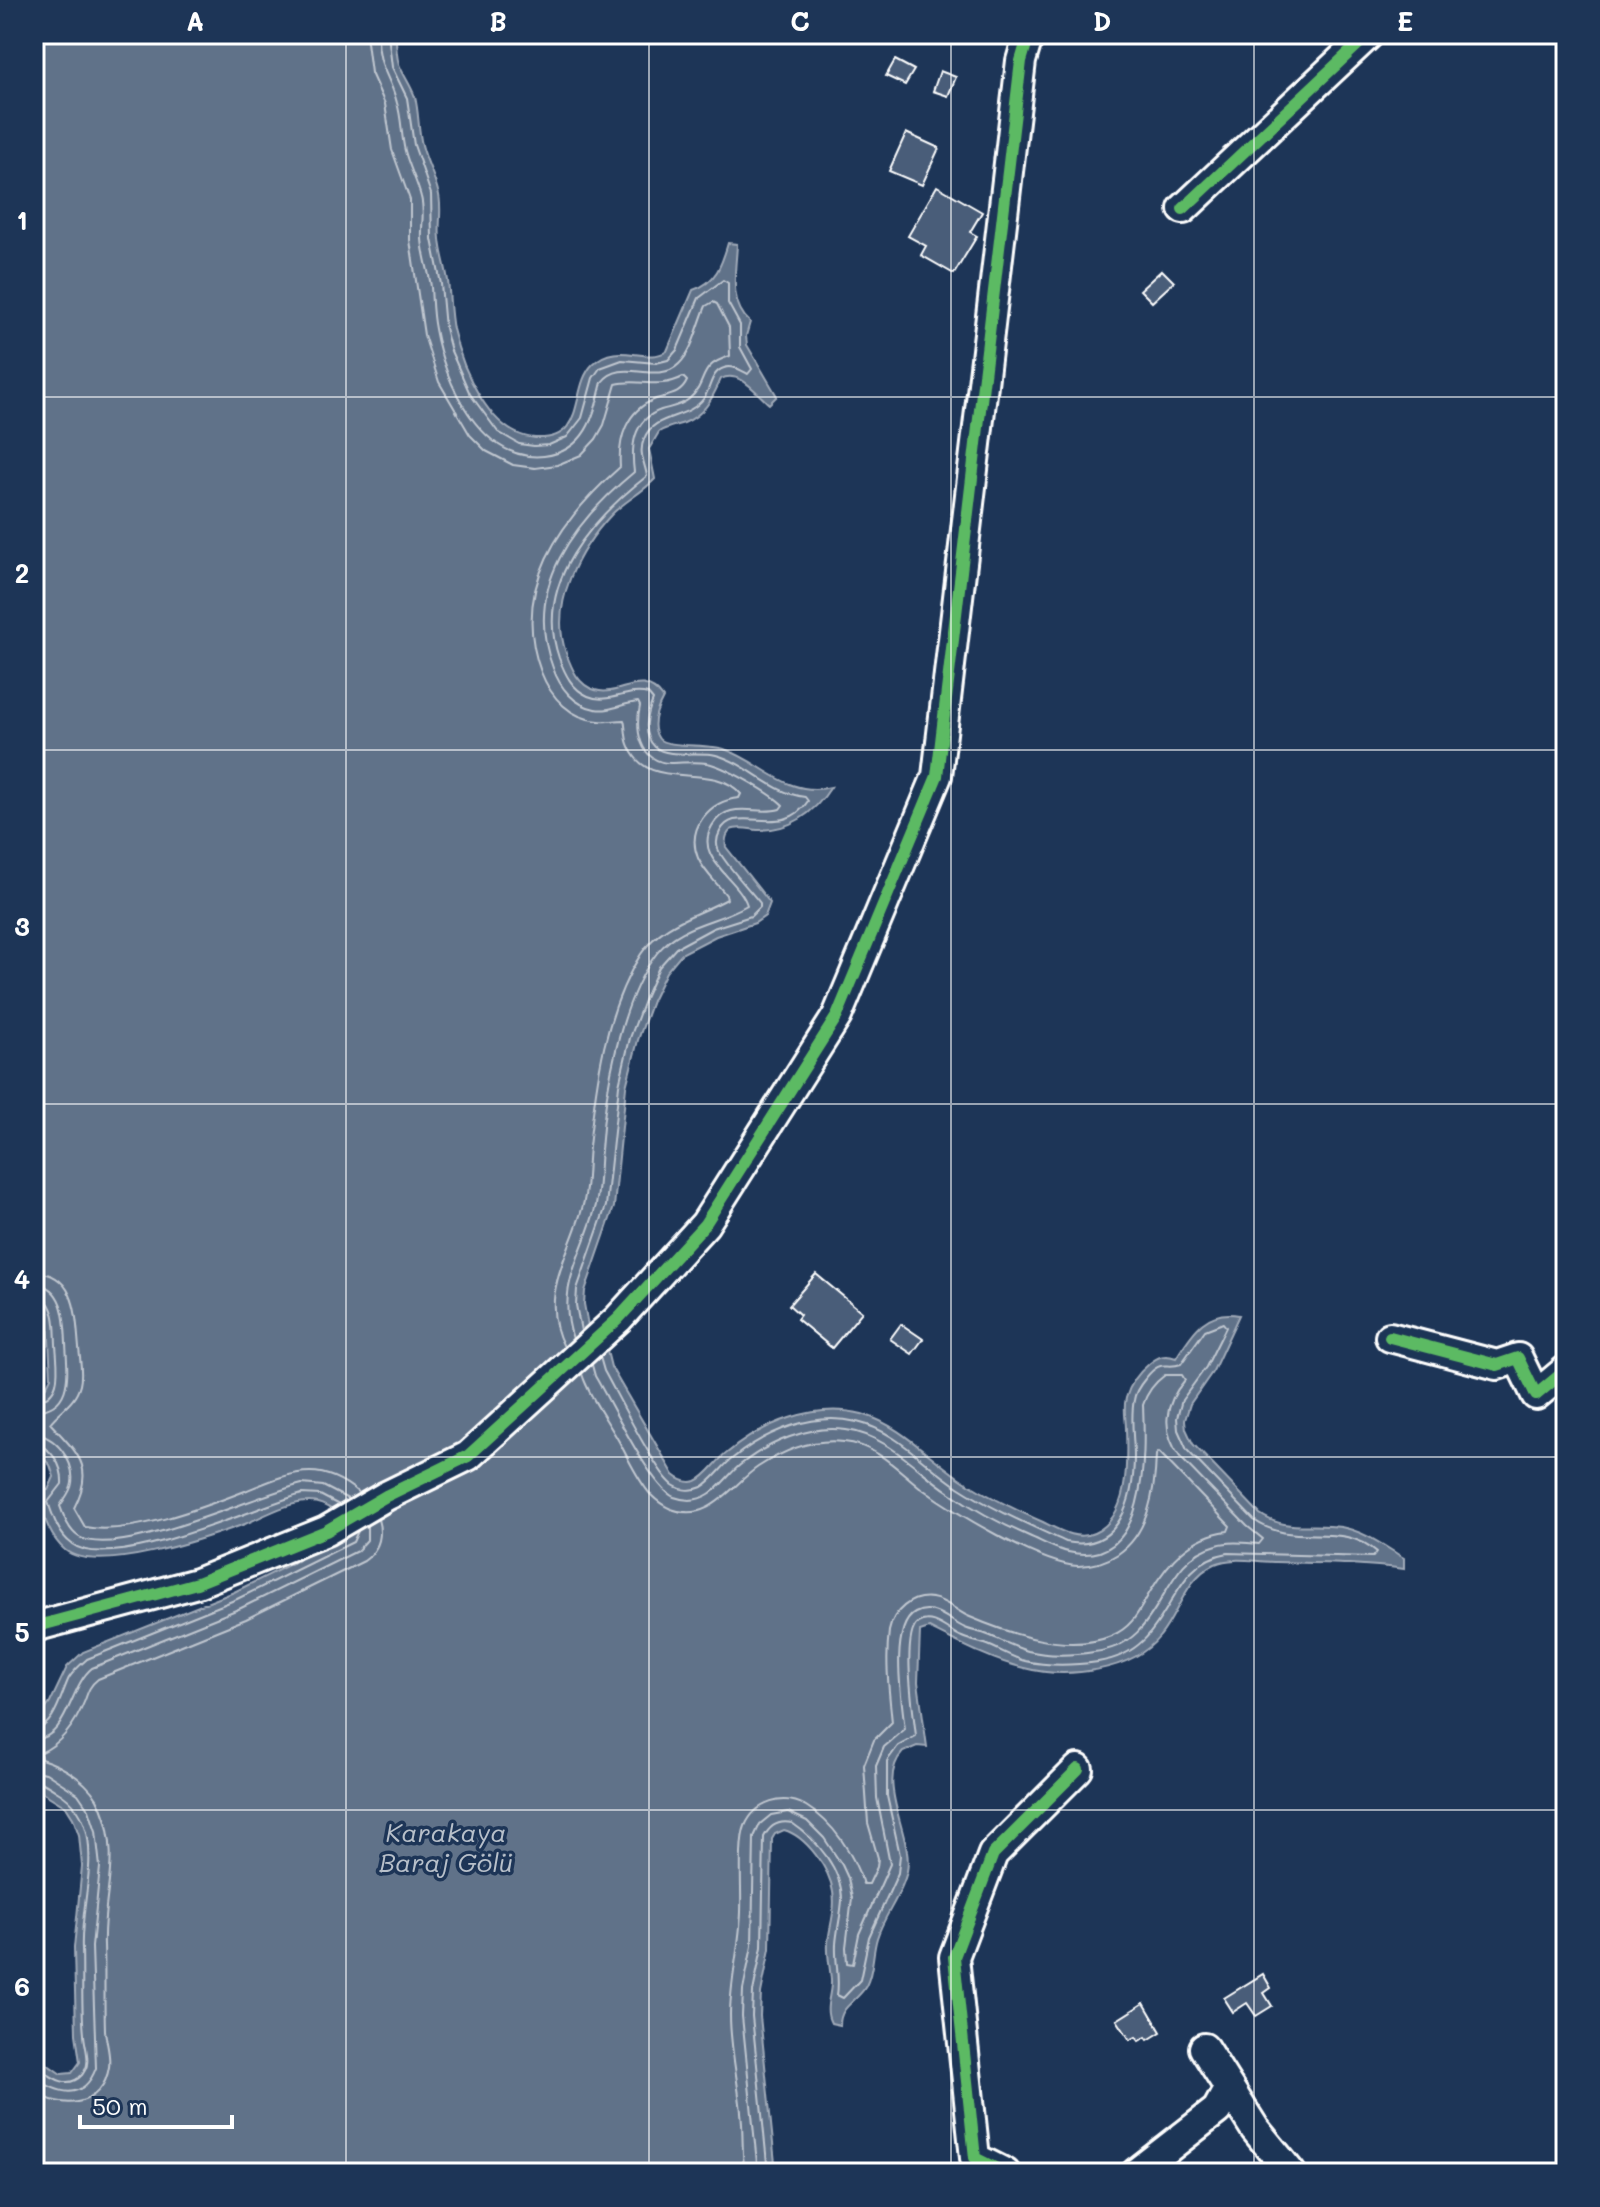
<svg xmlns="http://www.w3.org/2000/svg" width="1600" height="2207" viewBox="0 0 1600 2207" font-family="Mali,sans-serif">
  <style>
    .water { fill: #617289; stroke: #a0aab8; stroke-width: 2 }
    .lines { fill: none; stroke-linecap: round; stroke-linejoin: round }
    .shore { stroke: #c0c7d0; stroke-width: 2 }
    .building { fill: #4a5d79; stroke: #fff; stroke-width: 2 }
    .minor-casing { stroke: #fff; stroke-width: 34 }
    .minor { stroke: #1d3557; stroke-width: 28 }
    .cycleway-casing { stroke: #1d3557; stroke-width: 17 }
    .cycleway { stroke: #5cba63; stroke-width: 12 }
    .grid { fill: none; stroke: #fff; stroke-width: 2; stroke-opacity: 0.55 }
    .labels { text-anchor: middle; stroke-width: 7; stroke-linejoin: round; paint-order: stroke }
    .water-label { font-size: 26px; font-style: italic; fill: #b8c0ca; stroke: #1d3557 }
    .neatline { fill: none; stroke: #fff; stroke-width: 3 }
    .grid-label { font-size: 26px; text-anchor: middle; font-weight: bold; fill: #fff }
  </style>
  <rect width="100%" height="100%" fill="#1d3557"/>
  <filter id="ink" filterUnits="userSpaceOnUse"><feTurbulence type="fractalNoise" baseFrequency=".0125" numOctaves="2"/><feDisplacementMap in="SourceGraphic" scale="16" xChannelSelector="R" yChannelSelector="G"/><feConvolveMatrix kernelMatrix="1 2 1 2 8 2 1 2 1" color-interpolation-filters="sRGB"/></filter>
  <g filter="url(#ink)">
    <path class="water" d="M34,34H396C396,44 396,55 399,64C403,75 411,85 415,97C419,113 418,129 422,145C426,161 434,175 438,191C443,207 438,223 440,239C441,253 446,267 448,281C450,297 450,313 453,329C462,368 489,435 535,438C588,441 569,388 593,364C617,340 646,365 667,351L693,290C716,283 722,264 728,243L737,244C736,270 728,303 750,322L746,336L747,345L777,396L769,404C756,393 739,369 721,379C712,398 706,414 684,423C675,426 667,427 659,432L649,449L655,479C643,492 625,501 612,514C579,549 549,604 566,653C572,669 578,685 595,690C620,698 641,668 663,698C657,709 650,727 659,739C665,747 709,744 724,749C763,762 786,798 831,787C814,814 789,831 757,830C749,829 738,826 731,830C725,835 725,841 726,847L770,903L765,916L755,923L716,936L681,954L666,972L652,1001L638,1040L626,1087L614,1207L585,1291L584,1304L589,1331L605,1343L611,1367L674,1475C680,1480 687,1484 696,1481C707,1477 717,1460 727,1453C763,1423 815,1402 862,1414C900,1425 926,1455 958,1477C984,1495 1014,1509 1043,1522C1059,1530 1077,1541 1094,1533C1130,1517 1127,1461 1126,1429C1126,1419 1123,1408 1126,1398C1130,1384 1138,1373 1149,1364C1158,1356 1165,1354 1176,1358C1192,1333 1205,1309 1239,1315L1213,1371L1190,1404L1185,1420L1186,1429L1193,1444L1260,1514C1286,1532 1311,1522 1341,1527C1364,1531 1384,1546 1404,1558V1569C1361,1563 1319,1563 1276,1562C1257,1562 1232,1556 1215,1564C1185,1578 1179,1613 1160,1636C1132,1672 1066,1679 1024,1668C993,1661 957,1642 929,1628L920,1631L918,1682L927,1747L917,1746L903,1752C874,1782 914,1837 907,1871C902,1895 884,1915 877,1938C872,1954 874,1971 866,1986C857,2002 840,2005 840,2025L831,2023C823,2009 832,1994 831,1980C830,1967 827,1955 828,1942C830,1925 836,1909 833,1892C830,1869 806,1836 784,1830L775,1834L772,1839L770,1949L761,1993L760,2016L776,2173H34V2055L61,2074L72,2073L80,2062L76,2034L74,1948L82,1866L79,1835L73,1818L66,1807L34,1787V1725L50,1703L67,1667L83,1652L234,1592L351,1534C343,1517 328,1502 309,1502C288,1502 264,1516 245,1524C209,1537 97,1576 65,1550C48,1536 42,1510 35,1490H48L54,1477L50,1465L34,1449V1394L46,1387L51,1377L48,1322L41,1306L34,1299Z"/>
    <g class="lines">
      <g class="shore">
        <path d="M366,34L371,73L385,104L392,150L410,200V240L424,335L439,382L470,435L486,451L513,465L535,468L557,465L581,455L596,439L604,425L616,384C639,378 658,390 683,377L687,381C681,395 669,395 656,399C626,410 618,439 620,467C560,520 510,589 541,672C551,698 571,719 599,721C608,722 616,720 624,720C626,727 625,736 628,744C647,796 710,758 741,794L739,798C709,801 686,828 698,858C704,872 717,883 726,895L727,899C696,916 662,922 641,954C605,1010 596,1082 589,1147C587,1165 588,1183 584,1201C573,1251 536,1293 564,1347"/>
        <path d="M378,34C377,67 390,75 397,103C402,119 401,135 405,151C409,167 417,181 421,197C425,211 421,225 422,239C423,255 429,271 431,287C432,301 432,315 435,329C444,380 480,463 544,456C586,451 594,416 602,382C622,356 657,386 679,364C693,351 698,324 706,306L713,302L717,304L729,327L730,356C695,367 710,381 689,399C681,406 671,407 661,410C632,420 631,448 634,472C575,521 522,587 553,668C560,688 574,705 595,709C611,712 623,703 638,702L640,706C635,729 639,762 670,763C682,763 694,761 707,763C724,766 771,793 783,805L780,809C764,814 747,807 731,811C723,813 716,819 712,826C693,859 739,878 747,905C717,923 681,923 657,953C620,1000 605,1091 601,1150C599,1169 600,1186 596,1205C584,1254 555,1285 573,1339"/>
        <path d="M388,34L392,67L407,98L414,145L431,194L432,239L441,284L445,328L451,351L470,394L498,432L519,444L534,446L549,445L567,437L582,418L593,378L600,368L622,360L656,363L668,360L677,350L699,298L723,280L728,283V303L740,325V347L752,369L748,374C740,370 733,365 724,368C711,372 711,387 704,398C688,420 654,413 644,439C638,453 645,463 647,476C593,518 533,583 559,658C565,674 572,689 588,696C609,705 627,688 648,694L653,700C647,714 642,735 655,747C667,758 699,751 716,755C749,764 771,793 805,797L808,801C789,831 760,816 734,820C722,823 714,838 718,849C723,862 750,890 760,903V907L751,916L713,928L676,948L659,967L645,998L630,1038L619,1085L606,1206L577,1289L576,1305L581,1331"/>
        <path d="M34,1272C77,1273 76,1317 79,1348C80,1360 83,1373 80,1385C75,1404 60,1410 50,1423C77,1453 96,1466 74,1508L85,1527C128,1536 204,1507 245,1491C265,1483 288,1472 310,1472C328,1472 345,1481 359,1493"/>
        <path d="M34,1284C64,1285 65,1320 66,1343C67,1370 75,1409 34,1411"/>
        <path d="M34,1294L43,1296C57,1311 55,1325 56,1344C57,1366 65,1397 34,1401"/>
        <path d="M600,1357L604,1371C617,1394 656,1473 673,1485C682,1491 693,1491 702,1487C714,1480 722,1466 733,1458C767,1431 814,1411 857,1422C897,1431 924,1465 958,1487C992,1509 1029,1525 1066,1542C1120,1553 1134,1498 1134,1456C1134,1438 1130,1417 1134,1400C1135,1393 1140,1385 1145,1379C1162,1357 1165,1370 1181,1364L1205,1330L1223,1323L1226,1327L1206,1367L1182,1400L1177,1418L1178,1430L1187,1450L1254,1520C1294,1549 1340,1519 1377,1552L1373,1557L1228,1553C1161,1564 1177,1650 1098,1662C1076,1665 1047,1666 1025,1661C1011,1657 999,1649 985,1644C978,1642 969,1640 962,1637C949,1632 932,1613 918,1623C901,1635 914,1716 916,1736L898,1746L887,1761V1796L900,1855L898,1873L869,1937L860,1980L843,1998L837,1995C840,1978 835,1962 836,1944C837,1930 841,1915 842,1900C842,1869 817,1840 792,1823C779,1820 770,1825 764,1837L762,1947L753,1992L752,2016L768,2173"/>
        <path d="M592,1365L595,1376C610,1401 651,1487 674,1497C685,1501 698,1501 709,1494C721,1487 729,1474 740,1465C769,1442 808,1425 846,1430C887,1435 916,1470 949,1492C973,1509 1001,1524 1029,1536C1041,1541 1054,1549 1068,1552C1149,1571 1145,1454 1143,1405C1147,1392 1154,1383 1165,1375H1182L1185,1380C1164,1404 1161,1431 1180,1457L1247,1526L1263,1539L1259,1544C1245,1543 1230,1541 1217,1545C1155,1561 1167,1644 1094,1652C1074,1655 1048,1656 1028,1651C1014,1647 1001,1640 988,1635C981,1632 972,1631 965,1628C949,1621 934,1603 915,1613C889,1627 902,1703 905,1729L884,1747L876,1766L877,1798L890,1864L859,1934L853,1964L847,1963L846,1947L852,1898L848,1878L842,1865L824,1838L807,1821L788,1812L771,1815L760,1824L754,1837L752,1946L743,1990L742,2016L758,2173"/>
        <path d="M582,1374C589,1396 605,1417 617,1438C628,1457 636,1478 651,1495C657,1501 664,1506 671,1509C710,1524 731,1485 758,1467C784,1450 814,1438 844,1442C876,1445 897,1469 921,1488C952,1511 1041,1565 1078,1566C1093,1566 1106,1562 1118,1554C1149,1533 1155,1490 1156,1455L1159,1452L1230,1526L1228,1531C1190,1536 1169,1561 1150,1592C1139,1611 1133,1627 1111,1636C1068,1654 1010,1634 970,1617C957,1612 947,1600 932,1598C911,1595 893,1611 889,1631C885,1661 889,1693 892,1722L874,1740L864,1765L868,1823L878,1858L877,1867L869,1884H863C853,1853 834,1823 806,1806C784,1793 755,1802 745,1826C738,1843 742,1891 741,1912C740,1946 730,1980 730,2015C730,2052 740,2088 742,2124C743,2141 742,2157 745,2173"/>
        <path d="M34,1434C55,1435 75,1461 72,1483C71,1492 64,1499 60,1506C64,1517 69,1531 79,1537C119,1560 257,1494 302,1484L323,1486L348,1499"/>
        <path d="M34,1444C52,1447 63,1466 62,1484L48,1502C53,1517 59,1535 72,1544C111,1574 257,1506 302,1494L320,1495L339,1505"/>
        <path d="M34,1730C55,1727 61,1694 69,1678C74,1670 80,1665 87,1659L237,1599L353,1542L358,1531"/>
        <path d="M34,1740C69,1738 69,1686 92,1668L241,1608L357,1551L367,1540V1526"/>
        <path d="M34,1771L46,1773L78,1794L89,1810L96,1831L100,1867L92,1947L96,2068C83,2103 57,2093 34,2077"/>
        <path d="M34,1781C42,1781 48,1786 56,1791C113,1823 79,1897 82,1949C83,1977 81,2006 84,2034C84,2043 89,2055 87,2064C87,2068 84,2072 82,2075C66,2092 48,2074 34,2065"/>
        <path d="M34,2091C62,2111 103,2107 109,2067C111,2055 106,2042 105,2030C104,2002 105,1973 104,1945C102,1895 122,1858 101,1807C92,1784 65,1766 41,1759L40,1753C63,1743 76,1723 85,1700C88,1691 90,1685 98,1679L246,1619L364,1561C379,1550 383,1536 378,1519"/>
      </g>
    </g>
    <g class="building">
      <polygon points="895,60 914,70 905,85 886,76"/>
      <polygon points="940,71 956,77 948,96 933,91"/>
      <polygon points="906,133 939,148 922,185 889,171"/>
      <polygon points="937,186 982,212 970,232 977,236 954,274 921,255 926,246 908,236"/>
      <polygon points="1162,270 1174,282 1152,302 1140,290"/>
      <polygon points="816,1274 862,1312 832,1348 797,1319 800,1315 789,1305"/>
      <polygon points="901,1324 923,1339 912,1354 890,1339"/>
      <polygon points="1263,1974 1271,1988 1264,1993 1272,2006 1256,2016 1247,2003 1233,2012 1224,1998"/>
      <polygon points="1144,2003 1161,2032 1148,2040 1146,2037 1139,2041 1136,2037 1130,2040 1117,2020"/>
    </g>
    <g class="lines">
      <defs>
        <g id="minor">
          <polyline points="1183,209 1369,34"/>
          <polyline points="1390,1337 1497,1365 1518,1358 1536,1395 1566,1370"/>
          <polyline points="34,1627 197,1583 326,1531 386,1496 468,1456 618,1319 705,1224 837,1016 937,776 1021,61 1029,34"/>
          <polyline points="1204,2048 1255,2129 1291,2173"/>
          <polyline points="1005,2173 975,2158 954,1957 993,1854 1078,1769"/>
          <polyline points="1136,2173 1217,2110 1229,2088"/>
        </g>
      </defs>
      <use href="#minor" class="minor-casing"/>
      <use href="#minor" class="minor"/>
      <defs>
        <g id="cycleway">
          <polyline points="1183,209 1369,34"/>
          <polyline points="1390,1337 1497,1365 1518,1358 1536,1395 1566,1370"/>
          <polyline points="34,1627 197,1583 326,1531 386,1496 468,1456 618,1319 705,1224 837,1016 937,776 1021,61 1029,34"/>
          <polyline points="1005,2173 975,2158 954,1957 993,1854 1078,1769"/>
        </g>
      </defs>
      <use href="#cycleway" class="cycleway-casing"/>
      <use href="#cycleway" class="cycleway"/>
    </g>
  </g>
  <path class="grid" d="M346,34V2173M649,34V2173M951,34V2173M1254,34V2173M34,397H1566M34,750H1566M34,1104H1566M34,1457H1566M34,1810H1566"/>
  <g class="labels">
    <g class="water-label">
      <text x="446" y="1842">Karakaya<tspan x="446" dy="30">Baraj Gölü</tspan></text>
    </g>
  </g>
  <rect width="1600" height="2207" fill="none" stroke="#1d3557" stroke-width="88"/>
  <path d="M80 2115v12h152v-12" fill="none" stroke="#ffffff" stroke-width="4"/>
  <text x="92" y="2115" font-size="24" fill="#ffffff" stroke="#1d3557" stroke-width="6" paint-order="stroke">50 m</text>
  <rect x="44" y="44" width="1512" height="2119" class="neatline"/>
  <g class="grid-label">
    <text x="195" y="31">A</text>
    <text x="498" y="31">B</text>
    <text x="800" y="31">C</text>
    <text x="1102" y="31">D</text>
    <text x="1405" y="31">E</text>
    <text x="22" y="230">1</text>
    <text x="22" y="583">2</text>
    <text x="22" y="936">3</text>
    <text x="22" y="1289">4</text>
    <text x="22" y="1642">5</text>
    <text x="22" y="1996">6</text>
  </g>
</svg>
